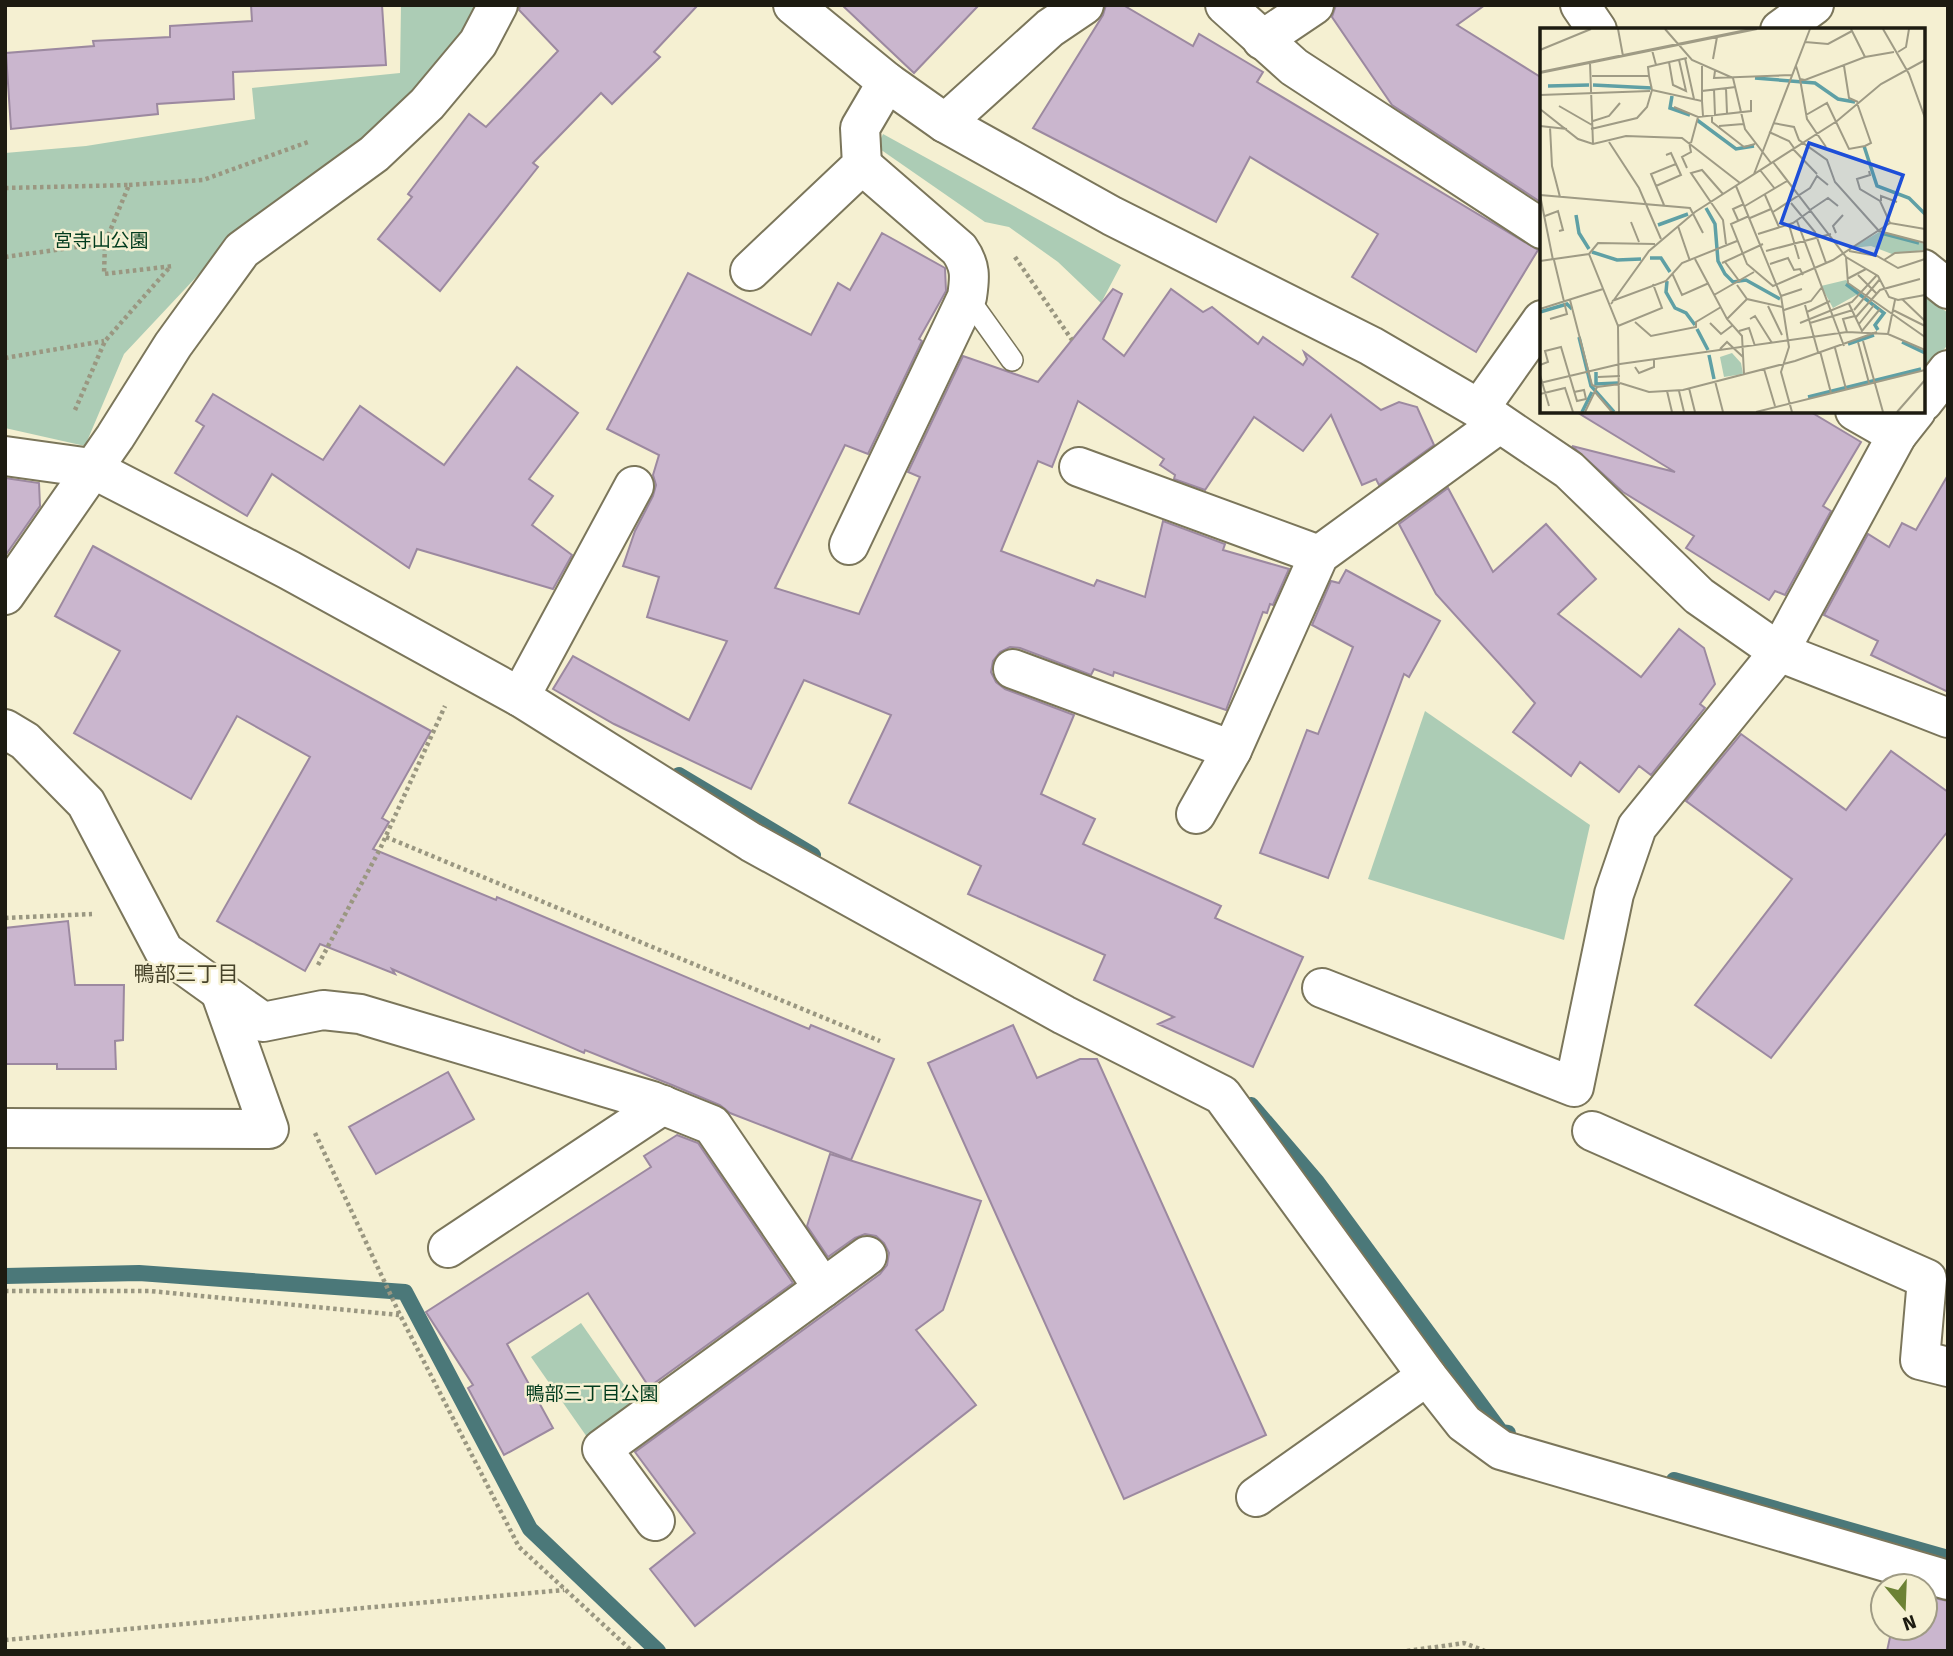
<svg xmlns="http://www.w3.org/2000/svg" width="1953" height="1656" viewBox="0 0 1953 1656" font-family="'Fira Sans','Noto Sans JP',sans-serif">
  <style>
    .green { fill: #acccb5 }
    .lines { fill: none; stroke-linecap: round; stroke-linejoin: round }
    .stream { stroke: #4b7879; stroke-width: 16 }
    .building { fill: #cab6ce; stroke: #9c89a0; stroke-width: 2 }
    .service-casing { stroke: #7b765b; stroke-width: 24 }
    .minor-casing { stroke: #7b765b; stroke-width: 42 }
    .path { stroke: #9a9781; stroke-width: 4.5; stroke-dasharray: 3.5 3.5; stroke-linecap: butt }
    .service { stroke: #fff; stroke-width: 21 }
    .minor { stroke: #fff; stroke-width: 38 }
    .labels { text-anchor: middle; stroke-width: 5; stroke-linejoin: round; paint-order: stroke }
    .park-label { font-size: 19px; fill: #013b1d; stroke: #f5f0d2 }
    .neighbourhood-label { font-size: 21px; fill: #47432a; stroke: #f5f0d2 }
    .inset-river { fill: none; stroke: #5fa0a5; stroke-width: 3.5 }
    .inset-road { fill: none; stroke: #9f9b85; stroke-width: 2 }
    .view { fill: #1d4ed8; fill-opacity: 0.15; stroke: #1d4ed8; stroke-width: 3.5 }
    .inset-edge { fill: none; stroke: #1d1b11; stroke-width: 3.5 }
  </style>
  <rect width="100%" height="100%" fill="#f5f0d2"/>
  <g class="green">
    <polygon points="401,5 480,5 463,35 425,79 359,145 231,240 124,354 85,446 5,428 5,153 86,146 255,119 252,88 400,73"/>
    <polygon points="883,134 1121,265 1101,303 1058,262 1009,227 985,222 877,147"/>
    <polygon points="1923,294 1948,313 1948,344 1923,378"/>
    <polygon points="1425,711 1590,825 1564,940 1368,879"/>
    <polygon points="581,1323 636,1402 587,1437 531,1357"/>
  </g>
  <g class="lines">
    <g class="stream">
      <polyline points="679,775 813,855"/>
      <polyline points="1251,1105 1317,1182 1501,1432 1508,1433"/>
      <polyline points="5,1276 139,1273 405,1292 530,1529 658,1651"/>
      <polyline points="1674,1480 1948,1558"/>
    </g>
  </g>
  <g class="building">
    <polygon points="251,5 382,5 386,65 233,72 234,99 157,104 158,114 11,129 6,53 94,46 93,41 170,37 170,26 252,21"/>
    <polygon points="520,5 698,5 654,52 660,57 612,104 601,93 533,163 538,167 440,291 378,239 412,197 408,194 469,114 486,127 558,51 519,10"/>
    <polygon points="842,5 979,5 914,73"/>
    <polygon points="1106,5 1123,5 1193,46 1199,34 1263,72 1257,82 1538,250 1476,352 1352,277 1378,234 1250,157 1216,222 1033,128 1103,15"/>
    <polygon points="1336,5 1485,5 1457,25 1542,78 1542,203 1392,105 1332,17"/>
    <polygon points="882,233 945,268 946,291 919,339 922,341 868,454 845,445 775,588 859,614 920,477 908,472 963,356 1038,382 1113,289 1122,294 1103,339 1124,356 1171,289 1203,312 1212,307 1258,344 1263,337 1303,365 1307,359 1304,352 1381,410 1399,402 1417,407 1434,445 1379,485 1376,479 1362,485 1331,415 1303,451 1254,417 1205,490 1174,479 1175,475 1160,465 1164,459 1078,401 1052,467 1038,461 1001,551 1094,586 1097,580 1145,597 1163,521 1225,544 1223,550 1289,569 1273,605 1270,604 1267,613 1263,612 1226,710 1114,672 1113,676 1094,669 1091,675 1020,648 1010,647 1000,652 993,661 991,672 996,682 1005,689 1074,715 1041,794 1095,819 1083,844 1221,906 1215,918 1303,957 1253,1067 1158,1024 1174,1017 1094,980 1105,955 968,894 981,866 849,803 891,715 804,680 751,789 614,724 553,689 573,656 689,720 727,641 647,617 659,577 623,566 635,531 653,496 656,485 653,475 659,455 607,429 688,273 811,335 838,283 850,290"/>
    <polygon points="517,367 578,413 529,479 553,496 532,525 572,555 553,589 417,549 409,568 272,474 247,516 175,473 204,426 196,421 213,394 323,460 360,406 444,465"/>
    <polygon points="1575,411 1809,411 1861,442 1823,506 1831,511 1785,595 1775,591 1769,600 1686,548 1694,536 1623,492 1572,446 1675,472"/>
    <polygon points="1948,475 1948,692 1871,655 1878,641 1824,615 1868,534 1889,547 1902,523 1916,530"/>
    <polygon points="5,478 39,483 40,506 5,556"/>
    <polygon points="1448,488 1493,572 1546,524 1596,579 1558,614 1641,677 1679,629 1704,648 1715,684 1700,704 1705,708 1651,775 1639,766 1619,792 1580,762 1571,776 1513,732 1535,703 1436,594 1399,524"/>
    <polygon points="93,546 431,731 382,818 389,822 373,849 496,900 497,897 809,1029 811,1025 894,1059 851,1160 730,1113 720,1105 672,1085 585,1050 584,1053 392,969 395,974 320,944 305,971 217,921 310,757 237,716 191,799 74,733 120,651 55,616"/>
    <polygon points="1346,570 1440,621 1409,677 1404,674 1328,878 1260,853 1307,730 1318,734 1353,647 1312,625 1331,581 1339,583"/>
    <polygon points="1741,734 1846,810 1891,751 1948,792 1948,831 1771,1058 1695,1005 1792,879 1686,801"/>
    <polygon points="68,921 75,985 124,985 123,1040 115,1041 116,1069 57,1069 57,1064 5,1064 5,928"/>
    <polygon points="1013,1025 1037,1078 1080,1059 1097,1059 1266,1435 1124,1499 928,1063"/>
    <polygon points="448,1072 474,1119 376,1174 349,1127"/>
    <polygon points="677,1135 698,1143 793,1283 649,1387 588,1293 507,1344 553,1428 504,1455 468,1388 473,1385 426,1312 651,1167 644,1156"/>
    <polygon points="830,1154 981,1201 943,1310 916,1330 976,1405 695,1626 650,1569 695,1533 635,1452 880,1274 887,1265 889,1253 884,1243 876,1236 865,1234 855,1238 828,1257 807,1226"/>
    <polygon points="1925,1596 1948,1601 1948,1651 1887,1651 1892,1628 1925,1628"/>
  </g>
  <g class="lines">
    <defs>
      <polyline id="service" points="967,297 1012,360"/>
      <g id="minor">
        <polyline points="793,5 887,82 945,123 1112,216 1371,346 1479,409 1569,470 1699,596 1779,652 1948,718"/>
        <polyline points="1225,5 1294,67 1542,229"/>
        <polyline points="1580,5 1597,30"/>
        <polyline points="1780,30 1814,5"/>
        <polyline points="1262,40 1314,5"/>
        <polyline points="945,123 1050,28 1084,5"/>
        <polyline points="1923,269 1948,289"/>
        <polyline points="750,271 862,165 860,128 887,82"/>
        <polyline points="1923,402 1948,370"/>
        <polyline points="1479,409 1542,320"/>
        <polyline points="1855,411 1897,435"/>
        <polyline points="5,456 91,468 289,570 520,697 751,842 1064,1015 1222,1095 1427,1376 1464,1423 1501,1450 1948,1580"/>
        <polyline points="1079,467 1319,555"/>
        <path d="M849,545L967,297C970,277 971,266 959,249L862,165"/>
        <polyline points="5,595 115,437 173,345 242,250 374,154 427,104 478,43 498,5"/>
        <polyline points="1013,669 1232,750 1319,555 1499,424"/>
        <polyline points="520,697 634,486"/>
        <polyline points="5,729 25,741 86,803 164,951 263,1022 323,1010 360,1014 652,1101 712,1125 823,1288 602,1449 655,1521"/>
        <polyline points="1196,814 1232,750"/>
        <polyline points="1322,988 1574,1087 1614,894 1637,827 1779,652 1897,435 1916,411"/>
        <polyline points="5,1128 269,1129 221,994"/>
        <polyline points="1592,1131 1927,1279 1920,1360 1948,1367"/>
        <polyline points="448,1248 663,1105"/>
        <polyline points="823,1288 867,1256"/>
        <polyline points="1256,1497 1427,1376"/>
      </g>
    </defs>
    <use href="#service" class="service-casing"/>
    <use href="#minor" class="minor-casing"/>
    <g class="path">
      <polyline points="129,185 203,180 308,142"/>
      <polyline points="5,188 129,185 105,243"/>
      <polyline points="5,257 105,243 104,274 173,266"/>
      <polyline points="1015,257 1072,340"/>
      <polyline points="5,358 104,341"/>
      <polyline points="75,410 105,341 169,268"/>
      <polyline points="386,837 880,1041"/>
      <polyline points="5,918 92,914"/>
      <polyline points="318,965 380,849 445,706"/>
      <polyline points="315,1133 400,1315 519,1547 632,1651"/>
      <polyline points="5,1291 150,1291 399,1315"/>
      <polyline points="5,1640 564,1590"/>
      <polyline points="1407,1651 1464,1643 1485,1651"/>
    </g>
    <use href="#service" class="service"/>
    <use href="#minor" class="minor"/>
  </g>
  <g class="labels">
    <g class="park-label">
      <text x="101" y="247">宮寺山公園</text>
      <text x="592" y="1400">鴨部三丁目公園</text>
    </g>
    <g class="neighbourhood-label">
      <text x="186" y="981">鴨部三丁目</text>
    </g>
  </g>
  <g transform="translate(1540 28)">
    <rect width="385" height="385" fill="#f5f0d2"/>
    <path d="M339,204L385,216V222L352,226L331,218L312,220ZM306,252L318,266L293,280L281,258ZM192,325L201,335L203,346L184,349L180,329Z" fill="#acccb5"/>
    <path class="inset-river" d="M215,50L275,55L298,71L315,74M53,57L112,60M8,58L49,57M132,68L130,80L150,87M157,92L196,121L214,118M324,118L337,158L369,170L385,186M166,180L175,196L178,233L185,246L193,254L206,252L240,271M36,187L39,205L49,221M118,197L148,186M341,205L379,215M52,224L77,232L101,231M110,230H121L130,244M127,253L126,264L135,280L146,285L155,297M306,256L344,285L335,297L338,302M0,284L27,276L32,281M157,301L168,322M39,309L51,358L74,384M362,314L385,325M308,316L334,307M169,327L174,351M56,344V356L78,355M268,369L381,341M42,384L52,364"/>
    <path class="inset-road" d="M78,1L83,28M125,1L152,32L193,50L205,101L231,135M311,1L325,29M343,1L369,46L385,90M265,14L288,16L312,3M0,22L51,1M358,24L366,19L369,1M145,30L154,71M173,31L177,9M129,34L133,57L146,63L139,32M50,35L53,116M116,37L147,30M256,38L260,51L265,52L325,29L354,24M304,38L309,70L318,74M175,43L174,50L252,47M0,44L211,1M0,45L217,1M109,48L108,39L116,37L112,22M260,51L267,91L286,119M186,60L187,85M174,61L175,87M112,62L162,73L163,88M162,63V38M0,67L110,63M162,73V63L196,59M19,78L52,97M134,79L158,89L211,83V72M0,81L38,111L53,116L86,108L142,110L200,155M172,87V94L204,119L215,116M266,87L287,75L309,121L325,118L331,115L317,75M53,93L69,88L80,75M233,95L254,99L259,112L287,132L295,154L339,203L385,215M0,98L27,101M179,98L203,96M10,99L12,138L20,169M51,101L97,90L107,79L112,62L109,48H52M229,104L249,113L254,120M69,114L99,160L121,211M151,115L158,89M253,121L277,146M233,134L306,229L338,248L349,269L358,272L385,267M147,140L142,129L151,124L149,114M220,142L235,161M329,143L330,147L317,151L320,161L340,173L350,195M214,146L270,1M116,158L141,147L136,136M196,158L241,268L249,319L241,344L252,384M183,166L162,142L151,145L183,192L186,216M0,167L150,180L163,205M0,167L13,232M225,167L239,199M341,173V168L357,174M251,175L275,204L286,235M124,177L111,146L136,136L131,125L126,127M205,178L247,153M270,182L288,170L298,178M233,184L270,160L277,148L288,157M5,188L18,183L23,202L19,203M209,188L191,196L207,236L233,258L293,232L350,195L385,201M210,190L231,181M198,192L193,181L204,176M257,193L304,318M91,194L99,214M249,197L259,231M138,198L150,233M296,205L293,198L303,187M218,206L253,195L270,183M226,223L291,206M309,223L337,228L358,240L385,231M49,226L78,298L79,384M306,229L308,255L385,309M155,231L187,291L202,308L204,346M344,232L355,225L385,223M0,233L49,226L58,215L115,216M185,234L200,254M182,235L223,216M230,236L248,230L254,242L260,241L263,247M132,245L142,267L169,255M318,247L336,265M307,251L326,241M197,257L207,271L242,279M174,267L214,244M241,268L262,261M362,271L385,293M30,272L52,357L57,359M72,273L126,253L142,235L197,213M71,276L109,223L155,184L297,93L341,56L385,32M309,276L322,303L340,281M265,277L278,324M228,278L242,307M0,281L63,261M244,282L271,273L282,259M314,282L340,251M353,282L385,298M267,284L290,273M316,289L340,262L380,251M10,291L27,286L14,232M187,291L207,271M210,291L215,288L232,315M95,294L111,308L156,299V294L181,279M170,295L181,306L193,297M260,295L312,274L337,247M270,295L313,282M319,296L334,277M78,298L122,280L113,256M199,303L209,300L215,318M307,304L303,291L315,288M348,306L355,272M323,313L343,384M318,314L329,355M295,320L306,361M180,321L187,314L203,329M280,323L291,365M0,337L8,334L5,323L21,319L37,373L46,371L44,362L34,364M95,339L99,345L114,339V332M224,341L235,378M0,347L9,378M58,349L80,348M175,353L183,384M0,355L80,336L307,304L348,306L385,322M80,355L109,364L143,362L255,333L337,304M57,359L80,356M149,360L155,384M127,363L132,384M139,363L144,384M55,364L72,384M0,366L25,360L33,384M45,384L57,359M216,384L385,342M357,384L385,352"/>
    <path class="view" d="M269,115L363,147L335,227L241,195Z"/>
    <rect width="385" height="385" class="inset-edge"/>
  </g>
  <rect width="1953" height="1656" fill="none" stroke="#1d1b11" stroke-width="14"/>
  <g transform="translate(1904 1607) rotate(161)"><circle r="33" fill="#f5f0d2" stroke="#9f9b85" stroke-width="2"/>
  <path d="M0-5L12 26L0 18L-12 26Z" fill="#6c8234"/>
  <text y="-10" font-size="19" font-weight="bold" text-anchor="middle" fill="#1d1b11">N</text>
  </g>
</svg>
